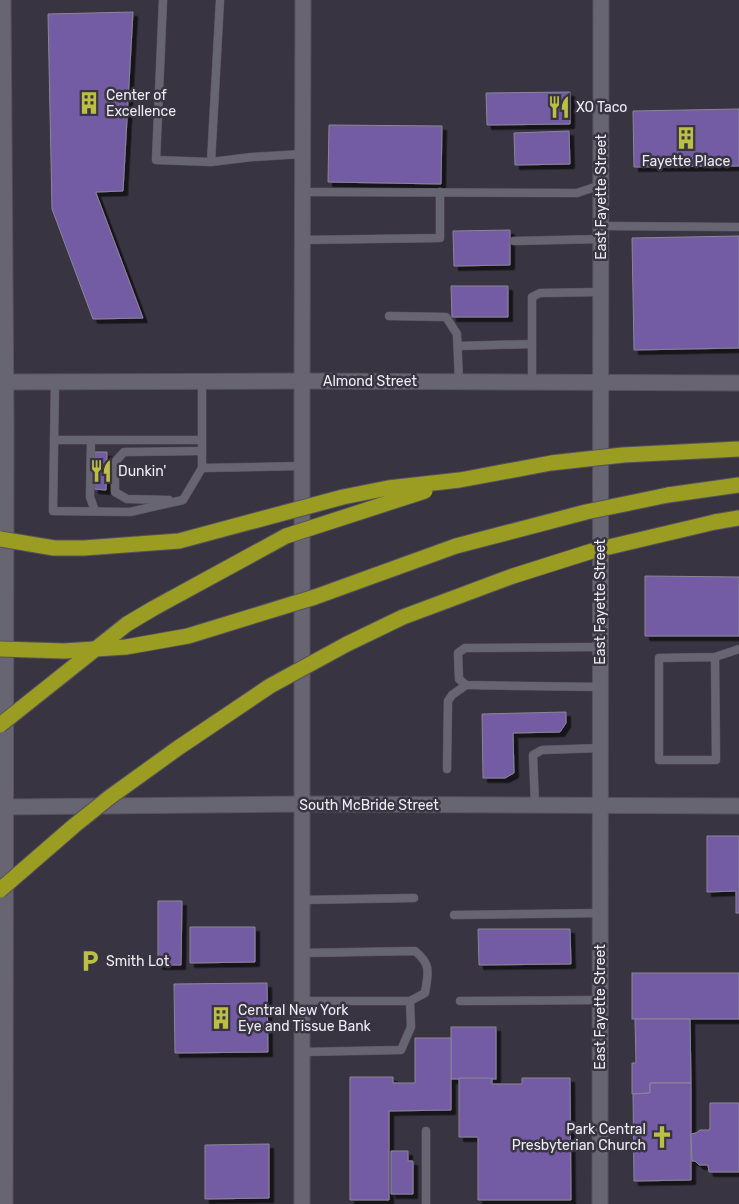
<svg xmlns="http://www.w3.org/2000/svg" width="739" height="1204" viewBox="0 0 739 1204" font-family="Rubik,sans-serif">
  <style>
    .building { fill: #735ba3; stroke: #8b8796; filter: url(#shadow) }
    .lines { fill: none; stroke-linecap: round; stroke-linejoin: round }
    .lane-casing { stroke: #55525d; stroke-width: 9 }
    .street-casing { stroke: #55525d; stroke-width: 17 }
    .secondary-casing { stroke: #55525d; stroke-width: 17 }
    .highway-casing { stroke: #55525d; stroke-width: 17 }
    .lane { stroke: #686573; stroke-width: 8 }
    .street { stroke: #686573; stroke-width: 15 }
    .secondary { stroke: #686573; stroke-width: 15 }
    .highway { stroke: #9a9d22; stroke-width: 15 }
    .highway-bridge-casing { stroke: #55525d; stroke-width: 17; stroke-linecap: butt }
    .highway-bridge { stroke: #9a9d22; stroke-width: 15 }
    .labels { text-anchor: middle; stroke-width: 5; stroke-linejoin: round; paint-order: stroke }
    .poi-label { font-size: 14px; fill: #edebf4; stroke: #383441; text-anchor: start }
    .street-label { font-size: 14px; fill: #edebf4; stroke: #383441 }
  </style>
  <defs>
    <filter id="shadow"><feDropShadow dx="4.5" dy="4.5" stdDeviation="0" flood-color="#0009"/></filter>
  </defs>
  <rect width="100%" height="100%" fill="#383441"/>
  <g class="building">
    <polygon points="133,12 123,191 96,192 96,193 143,318 93,319 52,209 48,14"/>
    <polygon points="570,92 570,124 487,125 486,93"/>
    <polygon points="739,109 739,166 634,167 633,111"/>
    <polygon points="329,125 442,126 441,184 328,182"/>
    <polygon points="569,131 570,164 515,165 514,133"/>
    <polygon points="510,230 510,265 454,266 453,231"/>
    <polygon points="739,236 739,348 634,350 632,238"/>
    <polygon points="451,286 508,286 508,317 452,317"/>
    <polygon points="95,452 107,452 106,490 94,489"/>
    <polygon points="645,576 739,577 739,636 645,636"/>
    <polygon points="566,712 566,723 560,732 513,733 514,773 505,778 483,778 482,714"/>
    <polygon points="707,836 739,836 739,913 736,913 736,891 707,892"/>
    <polygon points="158,901 182,901 181,965 158,965"/>
    <polygon points="190,927 255,927 255,962 190,963"/>
    <polygon points="478,929 570,929 571,964 479,965"/>
    <rect x="632" y="973" width="107" height="46"/>
    <polygon points="267,983 268,1052 175,1053 174,984"/>
    <polygon points="635,1019 690,1019 691,1083 650,1083 650,1093 632,1094 632,1063 636,1063"/>
    <rect x="451" y="1027" width="45" height="52"/>
    <polygon points="415,1038 451,1038 451,1110 389,1111 389,1200 350,1200 350,1077 393,1077 393,1083 415,1083"/>
    <polygon points="459,1078 492,1078 492,1084 522,1084 522,1078 570,1078 571,1200 478,1200 478,1137 459,1137"/>
    <polygon points="650,1083 691,1083 691,1180 634,1181 633,1094 650,1093"/>
    <polygon points="710,1103 739,1103 739,1172 709,1172 708,1165 699,1165 695,1161 692,1161 691,1134 696,1133 700,1130 709,1130 710,1128"/>
    <polygon points="269,1144 269,1198 205,1199 205,1145"/>
    <polygon points="391,1151 408,1151 408,1161 413,1161 413,1194 391,1194"/>
  </g>
  <g class="lines">
    <defs>
      <g id="lane">
        <polyline points="163,0 156,160 211,162 252,157 303,154"/>
        <polyline points="211,162 220,0"/>
        <polyline points="303,192 577,193 601,185"/>
        <polyline points="601,226 739,227"/>
        <polyline points="302,240 440,238 440,192"/>
        <polyline points="514,241 601,239"/>
        <polyline points="389,316 446,317 457,334 459,381"/>
        <polyline points="458,346 532,344"/>
        <polyline points="202,381 202,468 302,466"/>
        <polyline points="55,382 53,511 130,512 183,500 202,468"/>
        <polyline points="532,382 532,297 540,293 600,292"/>
        <polyline points="54,440 202,440"/>
        <polyline points="91,440 90,497 95,511"/>
        <polyline points="169,500 127,499 115,492 115,462 124,452 202,451"/>
        <polyline points="600,647 465,648 458,653 459,679 466,685 600,687"/>
        <polyline points="715,657 716,760 659,760 659,658 715,657 739,649"/>
        <polyline points="447,769 448,701 452,695 466,685"/>
        <polyline points="535,805 533,755 542,750 600,748"/>
        <polyline points="302,900 414,898"/>
        <polyline points="454,915 600,913"/>
        <path d="M302,953L415,951C432,965 428,973 425,993L410,1001"/>
        <polyline points="302,1001 410,1001 411,1027 401,1050 303,1052"/>
        <polyline points="460,1001 601,1000"/>
        <polyline points="426,1131 426,1204"/>
      </g>
      <polyline id="street" points="302,381 303,0"/>
      <g id="secondary">
        <polyline points="3,0 6,425 5,1204"/>
        <polyline points="302,381 302,1204"/>
        <polyline points="0,382 302,381 739,383"/>
        <polyline points="0,807 302,804 739,806"/>
        <polyline points="600,1204 601,0"/>
      </g>
      <g id="highway">
        <polyline points="668,495 739,485"/>
        <polyline points="715,522 739,518"/>
      </g>
    </defs>
    <use href="#lane" class="lane-casing"/>
    <use href="#street" class="street-casing"/>
    <use href="#secondary" class="secondary-casing"/>
    <use href="#highway" class="highway-casing"/>
    <use href="#lane" class="lane"/>
    <use href="#street" class="street"/>
    <use href="#secondary" class="secondary"/>
    <use href="#highway" class="highway"/>
    <defs>
      <g id="highway-bridge">
        <polyline points="0,539 54,548 84,548 179,541 343,497 388,488 460,480 551,463 623,455 739,449"/>
        <polyline points="0,649 64,651 126,647 188,636 315,597 456,546 586,512 668,495"/>
        <polyline points="0,725 127,624 154,608 286,536 425,491"/>
        <polyline points="0,890 75,825 110,797 178,748 270,686 347,644 403,617 513,576 592,551 715,522"/>
      </g>
    </defs>
    <use href="#highway-bridge" class="highway-bridge-casing"/>
    <use href="#highway-bridge" class="highway-bridge"/>
  </g>
  <defs>
    <symbol id="building-bare" viewBox="-9 -9 18 18"><path d="M-4-6H4V6H1V3H-1V6H-4ZM-2.5-4.3h1.7v1.8h-1.7ZM.8-4.3h1.7v1.8H.8ZM-2.5-1h1.7V.8h-1.7ZM.8-1h1.7V.8H.8Z" fill="#bcbf44" stroke="#383441" stroke-width="2.5" paint-order="stroke"/></symbol>
    <symbol id="restaurant-bare" viewBox="-9 -9 18 18"><path d="M-5-6h1v4h1v-4h1v4h1v-4h1v5L-1.5 .5V6h-2V.5L-5-1ZM5-6V6H3V1.5H1.5Q1.5-4 5-6Z" fill="#bcbf44" stroke="#383441" stroke-width="2.5" paint-order="stroke"/></symbol>
    <symbol id="parking-bare" viewBox="-9 -9 18 18"><path d="M-3.5-5.5H1a3.5 3.5 0 0 1 0 7H-1V5.5H-3.5ZM-1-3.4V-.6H.8a1.4 1.4 0 0 0 0-2.8Z" fill="#bcbf44" stroke="#383441" stroke-width="2.5" paint-order="stroke"/></symbol>
    <symbol id="church-bare" viewBox="-9 -9 18 18"><path d="M-1.2-6h2.4v3.5h3.3v2.4h-3.3V6h-2.4V-.1h-3.3v-2.4h3.3Z" fill="#bcbf44" stroke="#383441" stroke-width="2.5" paint-order="stroke"/></symbol>
  </defs>
  <g fill-rule="evenodd">
    <use href="#building-bare" x="73" y="87" width="32" height="32"/>
    <use href="#restaurant-bare" x="543" y="91" width="32" height="32"/>
    <use href="#building-bare" x="670" y="122" width="32" height="32"/>
    <use href="#restaurant-bare" x="85" y="455" width="32" height="32"/>
    <use href="#parking-bare" x="74" y="945" width="32" height="32"/>
    <use href="#building-bare" x="205" y="1002" width="32" height="32"/>
    <use href="#church-bare" x="646" y="1121" width="32" height="32"/>
  </g>
  <g class="labels">
    <g class="poi-label">
      <text x="106" y="100">Center of<tspan x="106" dy="16">Excellence</tspan></text>
      <text x="576" y="112">XO Taco</text>
      <text x="686" y="166" text-anchor="middle">Fayette Place</text>
      <text x="118" y="476">Dunkin'</text>
      <text x="106" y="966">Smith Lot</text>
      <text x="238" y="1015">Central New York<tspan x="238" dy="16">Eye and Tissue Bank</tspan></text>
      <text x="646" y="1134" text-anchor="end">Park Central<tspan x="646" dy="16">Presbyterian Church</tspan></text>
    </g>
    <g class="street-label">
      <text transform="translate(601 197) rotate(-90)" y="5">East Fayette Street</text>
      <text x="370" y="386">Almond Street</text>
      <text transform="translate(600 602) rotate(-90)" y="5">East Fayette Street</text>
      <text x="369" y="810">South McBride Street</text>
      <text transform="translate(600 1007) rotate(-90)" y="5">East Fayette Street</text>
    </g>
  </g>
</svg>
